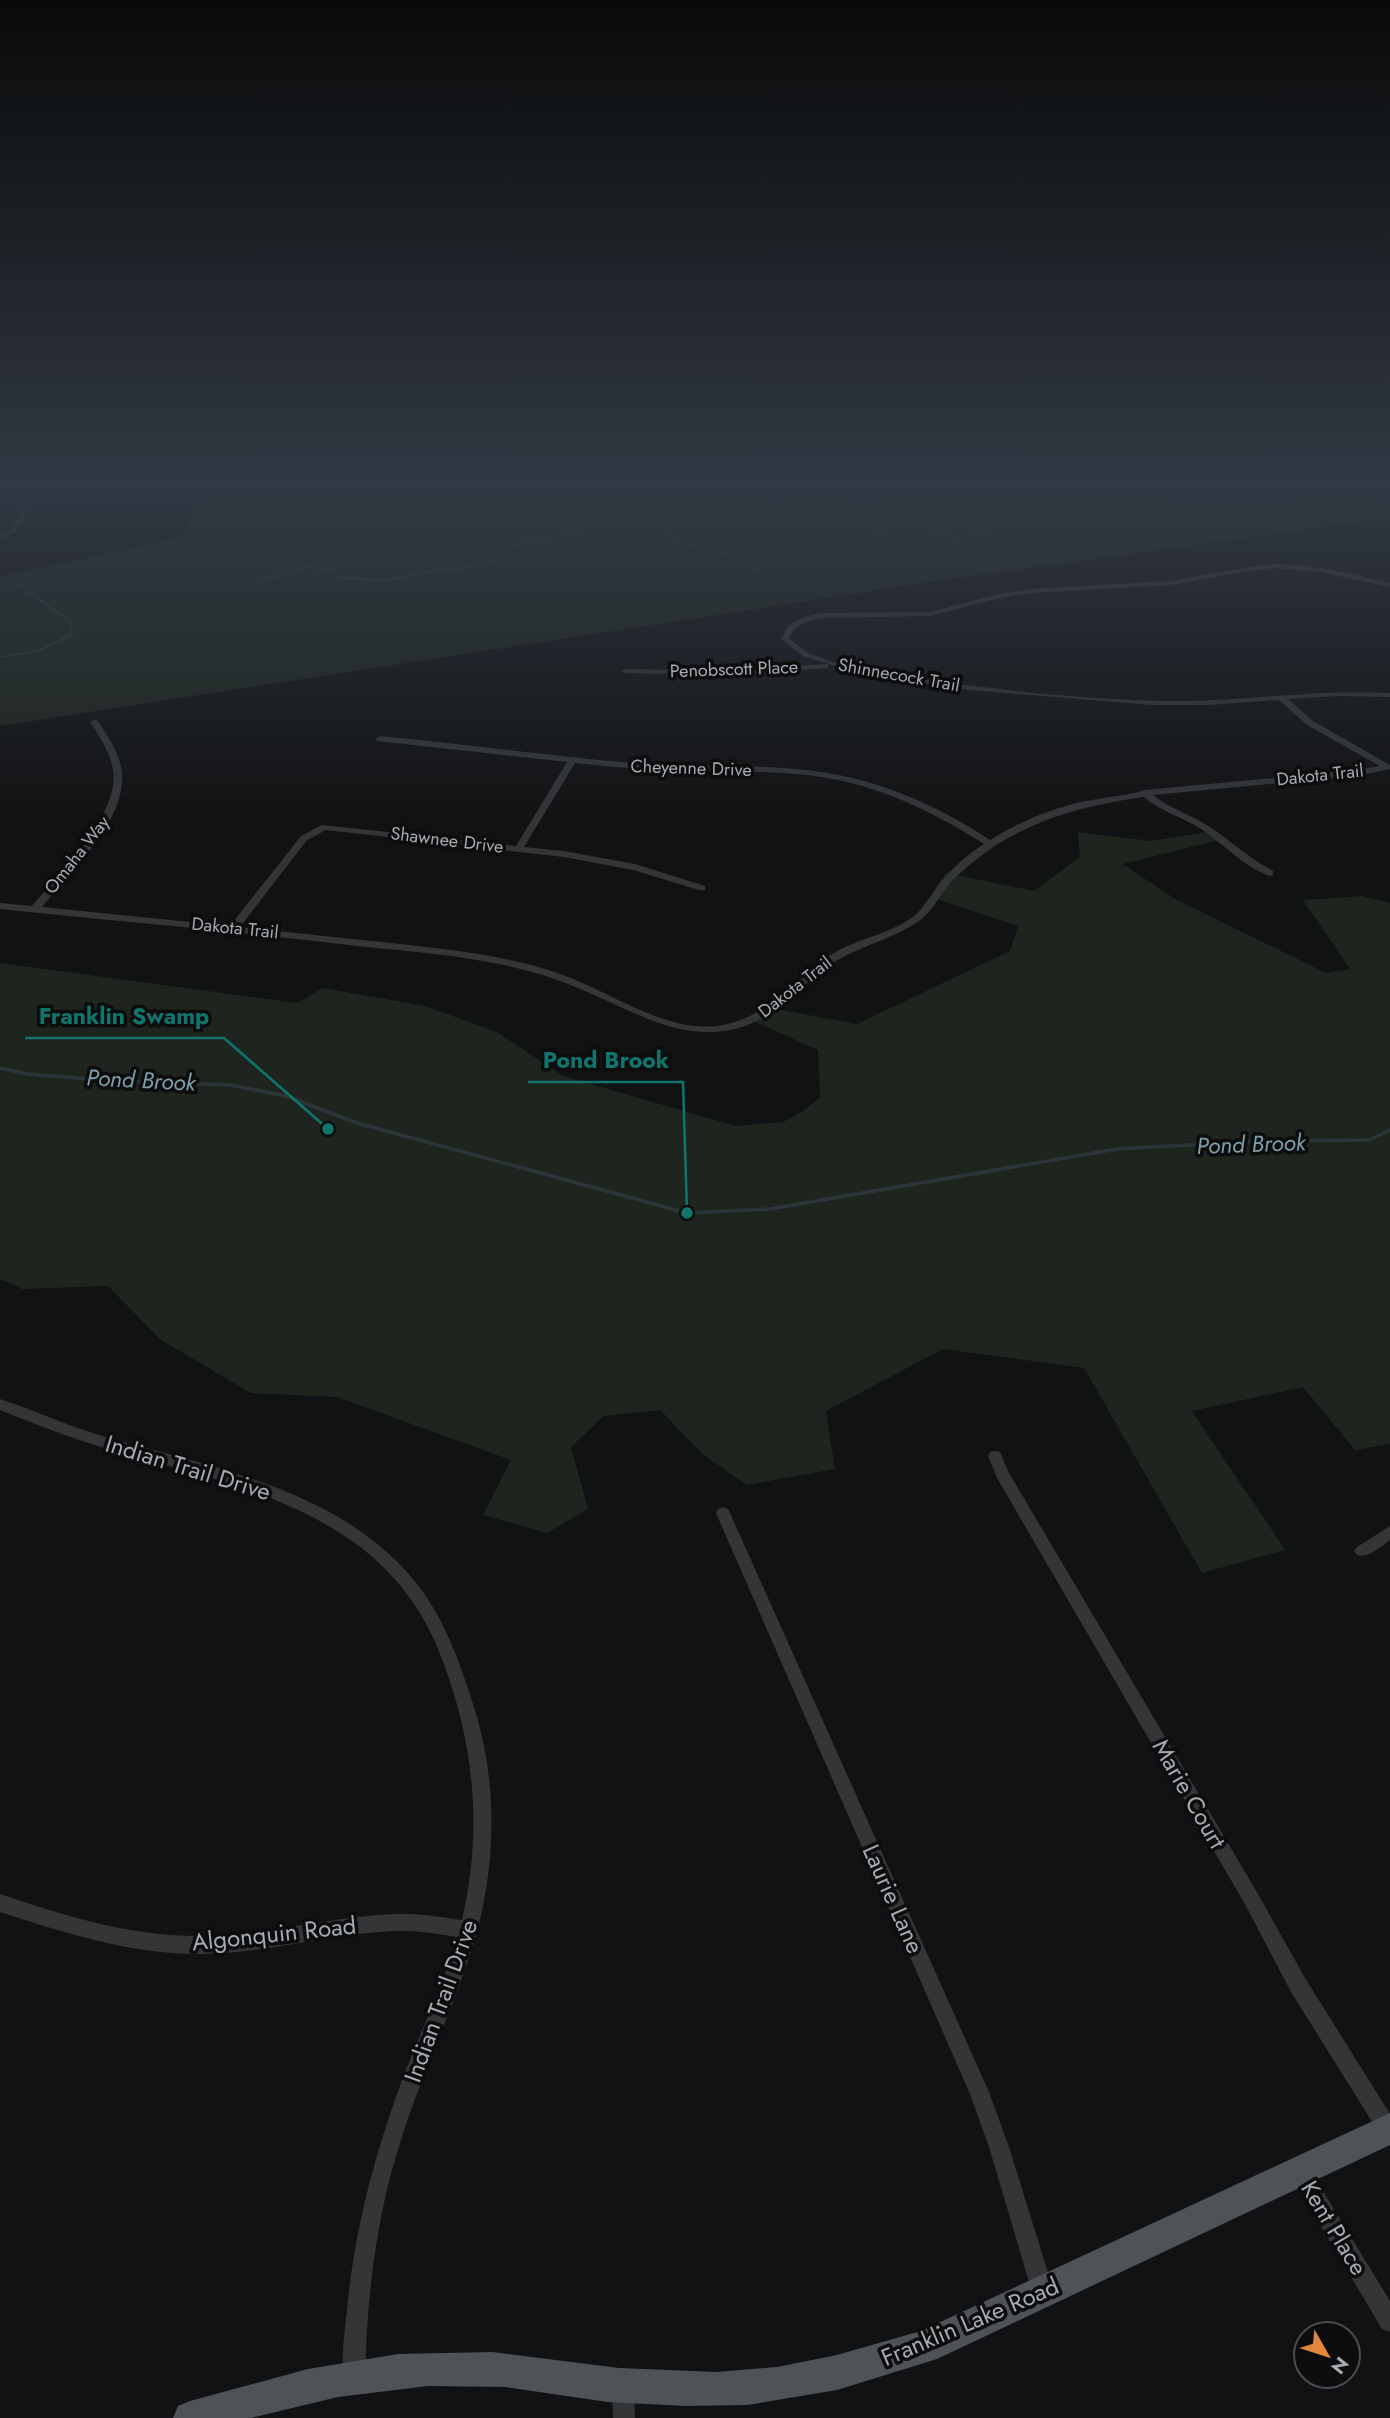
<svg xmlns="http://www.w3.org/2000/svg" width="1390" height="2418" viewBox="0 0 1390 2418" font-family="Jost,sans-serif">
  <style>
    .green { fill: #1e251e }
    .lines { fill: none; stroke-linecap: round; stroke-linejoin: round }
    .stream-far1 { stroke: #2c363a; stroke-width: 2 }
    .stream { stroke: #2c363a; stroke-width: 3.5 }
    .street { fill: #333537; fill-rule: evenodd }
    .primary { fill: #4f5256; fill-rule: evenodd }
    .labels { text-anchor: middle; stroke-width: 7; stroke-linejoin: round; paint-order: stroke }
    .far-street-label { font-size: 18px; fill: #a4abb2; stroke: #0d0d0e }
    .water-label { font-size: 23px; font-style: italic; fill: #7d9fab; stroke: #0d0d0e }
    .near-street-label { font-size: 24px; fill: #a4abb2; stroke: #0d0d0e }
    .leader { fill: none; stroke: #0f766e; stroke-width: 2.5 }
    .callout-dot { fill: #0f766e; stroke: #0d0d0e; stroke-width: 2.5 }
    .callout-label { font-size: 23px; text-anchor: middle; font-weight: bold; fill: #0f766e; stroke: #0d0d0e; stroke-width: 7; stroke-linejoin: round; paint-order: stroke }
  </style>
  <rect width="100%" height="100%" fill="#111213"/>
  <g class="green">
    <polygon points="218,481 1135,481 1191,509 1356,489 1390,507 1390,518 949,579 0,726 0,577 174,539 182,534"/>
    <polygon points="1078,832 1151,841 1208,832 1219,840 1123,864 1175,899 1326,973 1350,969 1303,900 1362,896 1390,903 1390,1444 1355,1450 1303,1387 1192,1411 1285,1550 1202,1573 1084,1368 943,1349 826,1411 835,1469 747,1485 704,1455 660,1410 604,1416 571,1447 588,1509 547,1533 483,1515 511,1460 337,1397 251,1393 161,1340 108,1286 22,1289 0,1279 0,963 297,1003 323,988 425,1006 497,1032 563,1076 736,1126 783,1122 805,1110 820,1097 818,1050 751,1020 765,1007 857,1024 1010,951 1018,926 930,897 946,873 1034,891 1080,857"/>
  </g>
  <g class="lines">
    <g class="stream-far1">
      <path d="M629,481L632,487L649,493L653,499L684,508L662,525L666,532L674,537L672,540C698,549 724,552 750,562L752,567L759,571"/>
      <polyline points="710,481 778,503 856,522 885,533"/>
      <path d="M797,481C861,500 925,518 989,533"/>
      <polyline points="913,515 926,525 994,559"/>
      <polyline points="254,583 304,567 334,569 336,578 391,580 445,568 460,569 495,560 511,547 527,541 576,534 590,523 613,520 623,515 633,501 614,496 597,483 599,481"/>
      <polyline points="0,657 38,651 72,635 70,622 19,584"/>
    </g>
    <polyline class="stream" points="0,1068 27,1074 102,1080 231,1085 286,1096 357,1123 687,1213 770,1209 1117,1149 1263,1141 1369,1140 1390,1130"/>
    <g class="street">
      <polygon points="0,495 27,501 31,507 15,532 0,539 0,534 10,530 25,507 23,503 0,499"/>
      <path d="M1275,564C1314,564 1352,574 1390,583V587L1319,572L1275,568L1249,571L1170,585L1031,593L999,598L930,616L822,618C807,621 796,624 789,638C796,644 803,650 811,654C849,670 894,675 935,681C1017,692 1101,701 1183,701C1253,700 1321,689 1390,693V697L1338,696L1288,699L1313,721L1390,765V769L1356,776L1153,795C1170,809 1192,815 1210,827C1232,842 1250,859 1273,871V875L1270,876C1244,867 1224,844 1201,829C1183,817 1161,812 1144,797C1077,806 1014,824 964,870C959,874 954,878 950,883C940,895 932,912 919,921C892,940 858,946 830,965C802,984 779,1014 745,1026C691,1045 641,1016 592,994C572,985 551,977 529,971C473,956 414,952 357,946C238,932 119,921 0,909V903L32,906C59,874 120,815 113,770C110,752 100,737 90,722L94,720H97C108,737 121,754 122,774C126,820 69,874 42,907L230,926L301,836L322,825L516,846L567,762L377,741L376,739L380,736C465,744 549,756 633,763C693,768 754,763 814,771C878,779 937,805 990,840C1019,822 1052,808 1086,801C1105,797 1127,796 1145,790L1356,770L1380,766L1307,725L1279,700L1209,705H1151L970,690L905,681L845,669L803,656L781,639L788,626L801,618L822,613L930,612L999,594L1031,589L1170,581L1249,567ZM575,763C614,767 653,771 693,771C743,772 794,770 843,781C894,793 940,816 984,844C968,854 952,868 940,883C932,893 924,908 914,916C892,933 861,938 837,951C802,971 777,1007 738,1021C678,1043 617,994 563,975C505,954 443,949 382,942C334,937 287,932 240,927L307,840L326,830L564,857L633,870L699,890H705V886L635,864L564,851L524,847Z"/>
      <polygon points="825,664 828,664 828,668 733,675 625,673 621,671 625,669 733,671"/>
      <path d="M0,1399C37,1411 72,1428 110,1438C219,1469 352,1493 423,1592C448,1627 462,1669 475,1710C499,1789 496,1874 471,1952C450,2016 421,2076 401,2140C376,2217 367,2296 365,2376L362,2384L354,2387L346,2384C339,2366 345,2330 347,2310C355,2225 377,2146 407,2067C424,2024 445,1981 457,1937C436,1934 415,1930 394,1931C330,1934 267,1953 203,1954C133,1955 65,1933 0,1912V1894C65,1916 133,1937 202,1936C266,1935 329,1917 393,1914C416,1913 439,1917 462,1920C479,1846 477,1774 456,1701C446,1667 434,1633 414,1604C346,1502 213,1480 104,1448C69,1437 34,1424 0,1410Z"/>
      <polygon points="995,1451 1000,1452 1009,1473 1258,1894 1305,1978 1390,2114 1390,2138 1381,2136 1291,1992 1246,1906 997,1478 988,1456 990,1452"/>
      <polygon points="723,1507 728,1509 730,1513 989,2092 1009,2147 1054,2292 1050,2299 1043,2303 1036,2299 1032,2292 989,2147 970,2094 716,1513 718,1509"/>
      <path d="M1390,1526V1540C1381,1546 1368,1559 1357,1555L1354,1551L1357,1547Z"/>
      <polygon points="1300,2162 1307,2165 1390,2301 1390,2332 1382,2329 1293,2179 1290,2172 1293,2165"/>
      <polygon points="623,2378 631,2381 634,2389 635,2418 613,2418 612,2389 615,2381"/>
    </g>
    <polygon class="primary" points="1390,2113 1390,2145 937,2359 837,2390 747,2405 686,2406 608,2402 505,2387 428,2386 338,2397 251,2418 173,2418 178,2406 190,2401 308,2369 398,2354 492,2352 619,2368 717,2372 777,2367 837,2355 921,2331"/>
  </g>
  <linearGradient id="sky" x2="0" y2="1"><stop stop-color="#090a0a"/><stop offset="0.59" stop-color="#323944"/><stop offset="1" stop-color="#323944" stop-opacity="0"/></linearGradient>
  <rect width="1390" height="820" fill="url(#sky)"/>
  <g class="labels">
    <g class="far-street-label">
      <text transform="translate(734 669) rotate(-2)" y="6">Penobscott Place</text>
      <text transform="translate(899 675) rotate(10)" y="6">Shinnecock Trail</text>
      <text transform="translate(691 768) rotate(2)" y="6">Cheyenne Drive</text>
      <text transform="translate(1320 775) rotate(-6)" y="6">Dakota Trail</text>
      <text transform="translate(447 840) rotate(7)" y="6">Shawnee Drive</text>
      <text transform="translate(77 855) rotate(-52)" y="6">Omaha Way</text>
      <text transform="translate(235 928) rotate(6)" y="6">Dakota Trail</text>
      <text transform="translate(795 987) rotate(-38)" y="6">Dakota Trail</text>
    </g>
    <g class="water-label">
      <text transform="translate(141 1080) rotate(3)" y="8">Pond Brook</text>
      <text transform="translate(1251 1144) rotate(-2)" y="8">Pond Brook</text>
    </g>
    <g class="near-street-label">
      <text transform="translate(188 1468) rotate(17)" y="8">Indian Trail Drive</text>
      <text transform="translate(1189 1794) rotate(60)" y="8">Marie Court</text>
      <text transform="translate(893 1899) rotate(66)" y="8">Laurie Lane</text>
      <text transform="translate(274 1934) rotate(-6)" y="8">Algonquin Road</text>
      <text transform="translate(441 2001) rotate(-70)" y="8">Indian Trail Drive</text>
      <text transform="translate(1334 2228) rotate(59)" y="8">Kent Place</text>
      <text transform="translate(970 2322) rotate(-23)" y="8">Franklin Lake Road</text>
    </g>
  </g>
  <path class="leader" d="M328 1129L224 1038H25M687 1213L683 1082H528"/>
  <g class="callout-dot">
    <circle cx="328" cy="1129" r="7"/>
    <circle cx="687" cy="1213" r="7"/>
  </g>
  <g class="callout-label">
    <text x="124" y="1024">Franklin Swamp</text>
    <text x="606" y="1068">Pond Brook</text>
  </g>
  <g transform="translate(1327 2355) rotate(129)"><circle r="33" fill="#0d0d0e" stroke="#494c50" stroke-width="2"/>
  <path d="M0-5L12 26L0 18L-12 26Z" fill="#e1873b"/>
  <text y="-10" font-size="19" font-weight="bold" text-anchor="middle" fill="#a4abb2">N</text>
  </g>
</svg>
